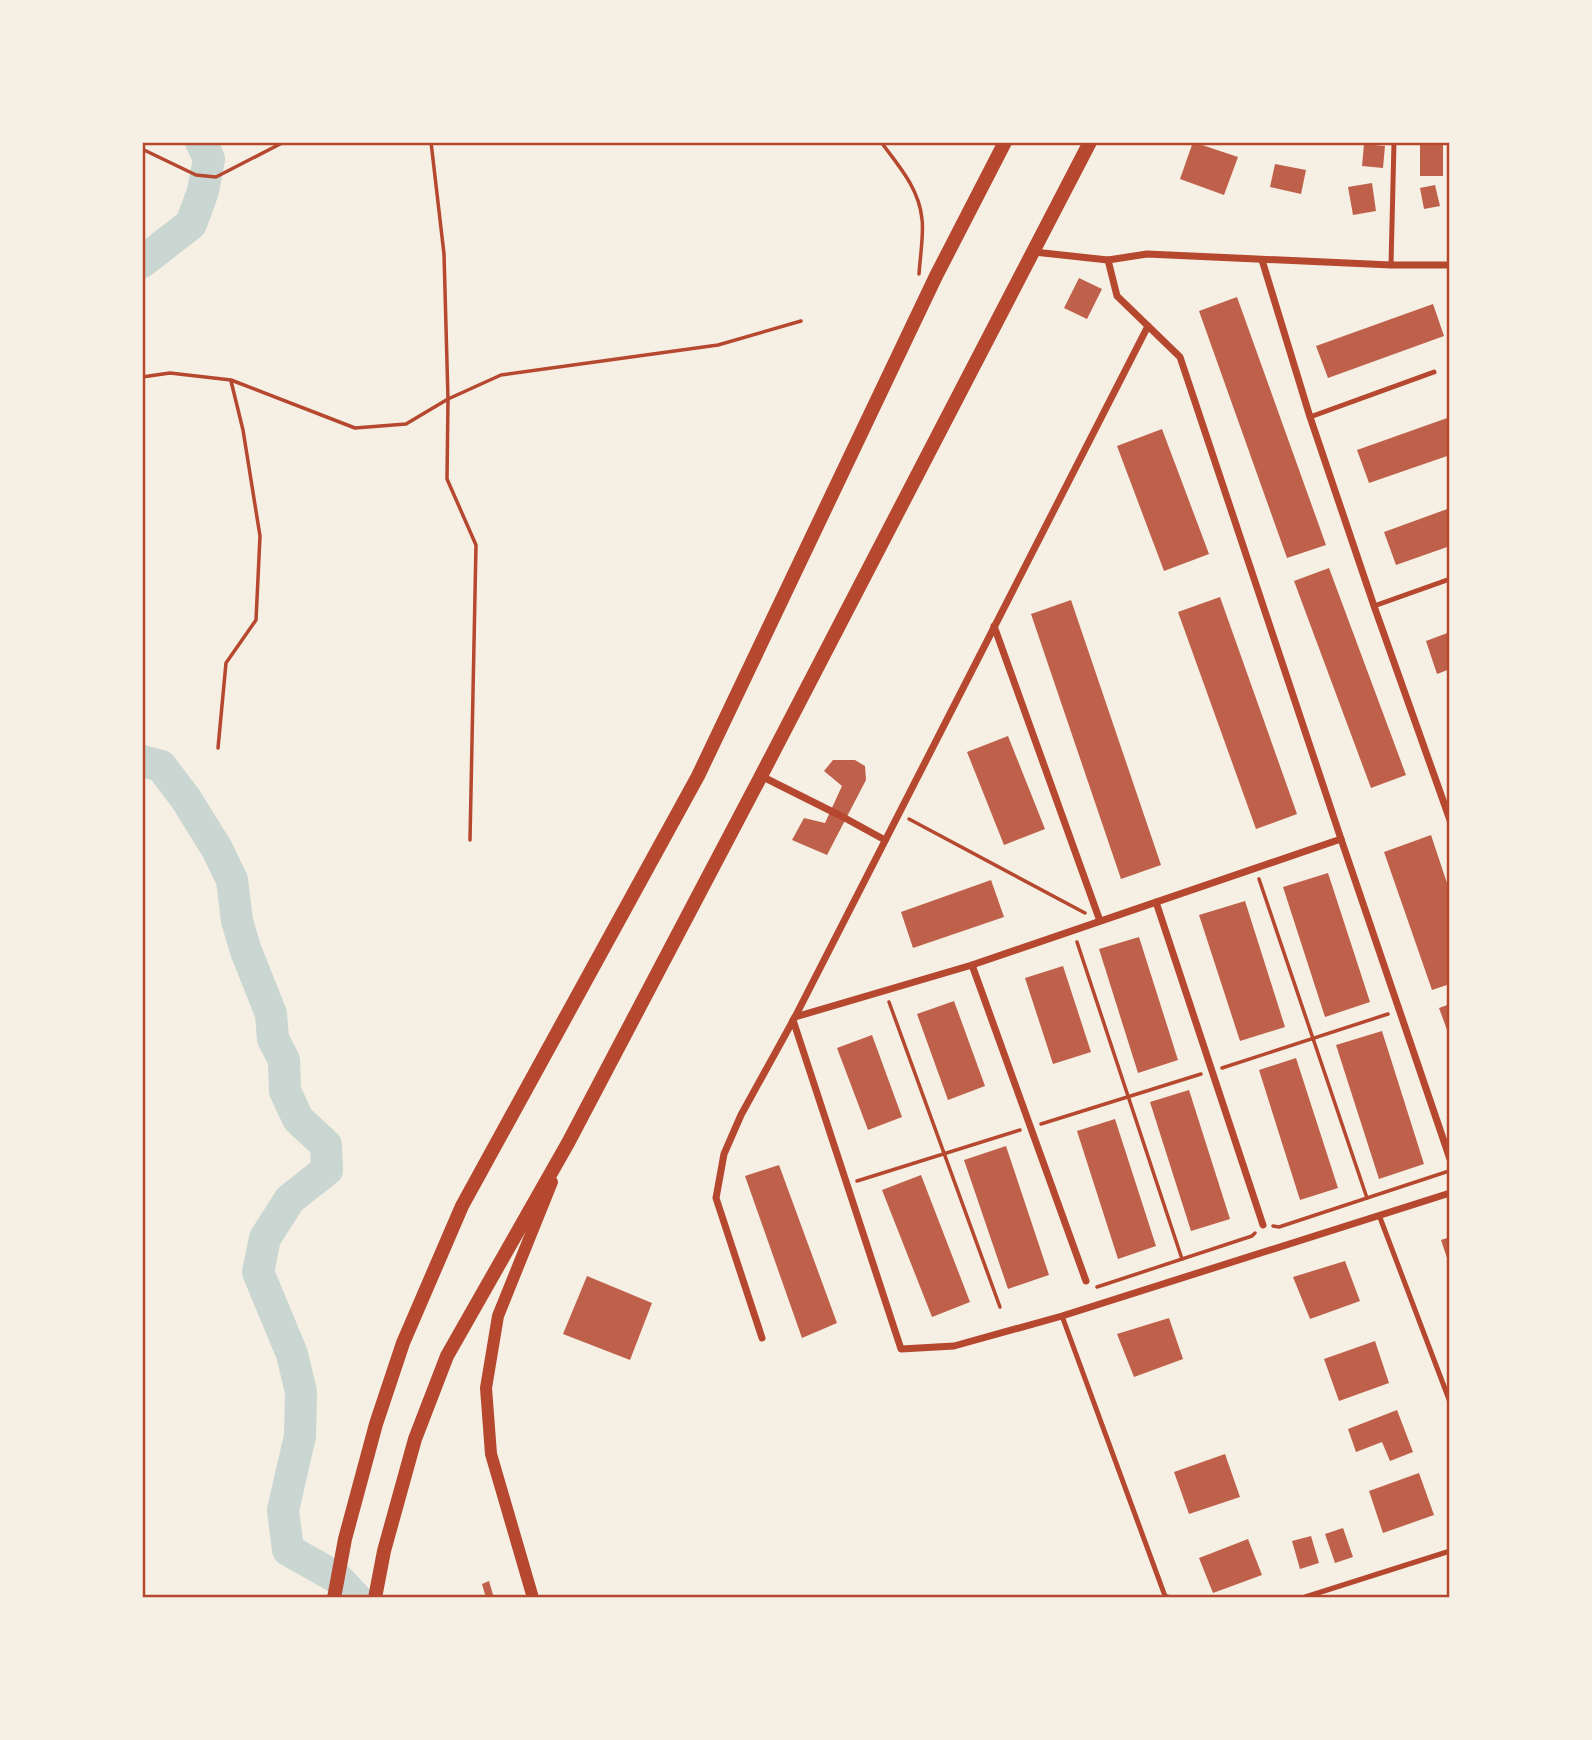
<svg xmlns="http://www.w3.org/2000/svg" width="1592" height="1740" viewBox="0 0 1592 1740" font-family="Barlow,sans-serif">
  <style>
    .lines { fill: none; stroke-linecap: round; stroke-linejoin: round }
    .river { stroke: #c9d6d2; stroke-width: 32 }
    .building { fill: #bf614a }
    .path { stroke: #b5482f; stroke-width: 3.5 }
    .service { stroke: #b5482f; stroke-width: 5 }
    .minor { stroke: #b5482f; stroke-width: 7 }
    .tertiary { stroke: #b5482f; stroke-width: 12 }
    .secondary { stroke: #b5482f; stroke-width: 14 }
    .neatline { fill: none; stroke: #b5482f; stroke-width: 2.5 }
  </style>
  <rect width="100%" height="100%" fill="#f6efe4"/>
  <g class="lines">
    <g class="river">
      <polyline points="142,262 191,224 203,191 209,159 201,142"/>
      <polyline points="142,761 161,766 186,799 217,849 232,880 237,921 246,951 271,1014 273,1039 284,1060 285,1091 298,1119 326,1145 327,1170 290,1199 265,1238 258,1272 292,1354 301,1392 300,1436 283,1510 288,1550 336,1577 356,1598"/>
    </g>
  </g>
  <g class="building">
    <polygon points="1193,142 1238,157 1224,195 1180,179"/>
    <polygon points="1364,144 1385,146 1383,168 1362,166"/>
    <rect x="1420" y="144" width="23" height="32"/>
    <polygon points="1275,164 1306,170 1301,194 1270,187"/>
    <polygon points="1372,183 1376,211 1353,215 1348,187"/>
    <polygon points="1435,185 1440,206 1424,209 1420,188"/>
    <polygon points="1079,278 1102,289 1087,319 1064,308"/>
    <polygon points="1237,297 1326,545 1287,558 1199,311"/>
    <polygon points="1433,304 1444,336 1328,378 1316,346"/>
    <polygon points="1450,417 1450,455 1369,483 1357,450"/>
    <polygon points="1162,429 1209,554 1164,571 1117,446"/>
    <polygon points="1450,508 1450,546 1396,565 1384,532"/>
    <polygon points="1329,568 1406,775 1371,788 1294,581"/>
    <polygon points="1220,597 1297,814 1256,829 1178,612"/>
    <polygon points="1071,600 1161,865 1121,879 1031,614"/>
    <polygon points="1450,632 1450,669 1437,674 1426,641"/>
    <polygon points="1008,736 1045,829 1004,845 967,752"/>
    <polygon points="833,760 855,760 865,766 866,780 827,855 792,840 804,818 825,823 842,786 824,771"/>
    <polygon points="1431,835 1450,892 1450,984 1432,990 1384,852"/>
    <polygon points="1328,873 1370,1002 1325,1017 1283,887"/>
    <polygon points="991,880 1004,917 913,948 901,912"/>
    <polygon points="1245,901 1285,1027 1240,1041 1199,915"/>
    <polygon points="1139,937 1178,1060 1138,1073 1099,949"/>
    <polygon points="1063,966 1091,1052 1053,1064 1025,978"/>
    <polygon points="954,1001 985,1086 948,1100 917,1014"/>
    <polygon points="1450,1004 1450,1038 1439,1008"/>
    <polygon points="1382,1031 1424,1164 1379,1179 1336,1045"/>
    <polygon points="872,1035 902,1117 868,1130 837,1048"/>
    <polygon points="1296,1058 1338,1188 1300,1200 1259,1070"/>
    <polygon points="1189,1090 1230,1219 1191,1231 1150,1102"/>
    <polygon points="1115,1119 1156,1246 1118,1259 1077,1131"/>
    <polygon points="1006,1146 1049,1275 1008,1289 964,1160"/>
    <polygon points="779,1165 837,1323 802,1338 745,1176"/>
    <polygon points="921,1175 970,1302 932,1317 882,1190"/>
    <polygon points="1450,1237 1450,1267 1441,1240"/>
    <polygon points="1345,1261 1360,1301 1310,1319 1293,1277"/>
    <polygon points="587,1276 652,1303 630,1360 563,1334"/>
    <polygon points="1169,1318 1183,1359 1134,1377 1117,1334"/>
    <polygon points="1375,1341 1389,1383 1339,1401 1324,1359"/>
    <polygon points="1397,1410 1413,1452 1390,1461 1382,1442 1356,1452 1348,1429"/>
    <polygon points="1225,1454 1240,1497 1189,1514 1174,1472"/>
    <polygon points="1419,1473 1434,1515 1383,1533 1369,1491"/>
    <polygon points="1343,1528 1353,1557 1335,1563 1325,1534"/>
    <polygon points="1311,1536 1319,1563 1300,1569 1292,1541"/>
    <polygon points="1248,1539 1262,1575 1213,1593 1199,1558"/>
    <polygon points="489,1581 494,1598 486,1598 482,1584"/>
  </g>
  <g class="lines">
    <g class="path">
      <polyline points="431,142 444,254 448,399 447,479 476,545 470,840"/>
      <path d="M881,142C898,165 919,188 922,219C924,233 920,258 919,274"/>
      <polyline points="142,149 196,175 216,177 282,143 287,142"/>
      <polyline points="142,377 170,373 231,380 355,428 406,424 448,399 501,375 718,345 801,321"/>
      <polyline points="218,748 226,663 256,620 260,536 243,430 231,381"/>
      <polyline points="909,819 1085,913"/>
      <polyline points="1259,879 1367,1198"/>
      <polyline points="1077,942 1182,1259"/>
      <polyline points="889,1002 1000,1307"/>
      <polyline points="1222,1068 1388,1014"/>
      <polyline points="1041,1124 1201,1074"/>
      <polyline points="857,1181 1020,1130"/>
      <polyline points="1273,1226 1279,1227 1449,1171"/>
      <polyline points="1097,1287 1252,1236 1255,1233"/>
    </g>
    <g class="service">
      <polyline points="1391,265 1394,142"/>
      <polyline points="1310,417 1434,372"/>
      <polyline points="1374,606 1450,579"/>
      <polyline points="1379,1215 1450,1402"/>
      <polyline points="1062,1316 1165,1596 1171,1598"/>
      <polyline points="1302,1598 1450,1551"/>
    </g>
    <g class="minor">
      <polyline points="1034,252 1108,260 1147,254 1391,265 1450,265"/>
      <polyline points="1262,260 1310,417 1374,606 1450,820"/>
      <polyline points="1148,326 1180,357 1341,839 1450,1159"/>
      <polyline points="994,626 1100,921"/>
      <polyline points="761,776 843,817 885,840"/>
      <polyline points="1156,902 1263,1225"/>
      <polyline points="972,965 1086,1281"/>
      <polyline points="795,1017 972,965 1341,839"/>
      <polyline points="793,1020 901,1349 954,1346 1062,1316 1450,1193"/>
      <polyline points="762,1338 716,1198 724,1154 741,1115 795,1017 1148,326 1117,296 1108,260"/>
    </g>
    <polyline class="tertiary" points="533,1598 491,1454 486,1388 498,1316 552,1182"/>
    <g class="secondary">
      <polyline points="334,1598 345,1539 376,1424 403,1343 462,1206 698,776 936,276 1005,142"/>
      <polyline points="375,1598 384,1551 415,1439 447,1356 568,1143 761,776 1090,142"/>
    </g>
  </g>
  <rect width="1592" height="1740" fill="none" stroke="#f6efe4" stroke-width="287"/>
  <rect x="144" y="144" width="1304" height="1452" class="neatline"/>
</svg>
